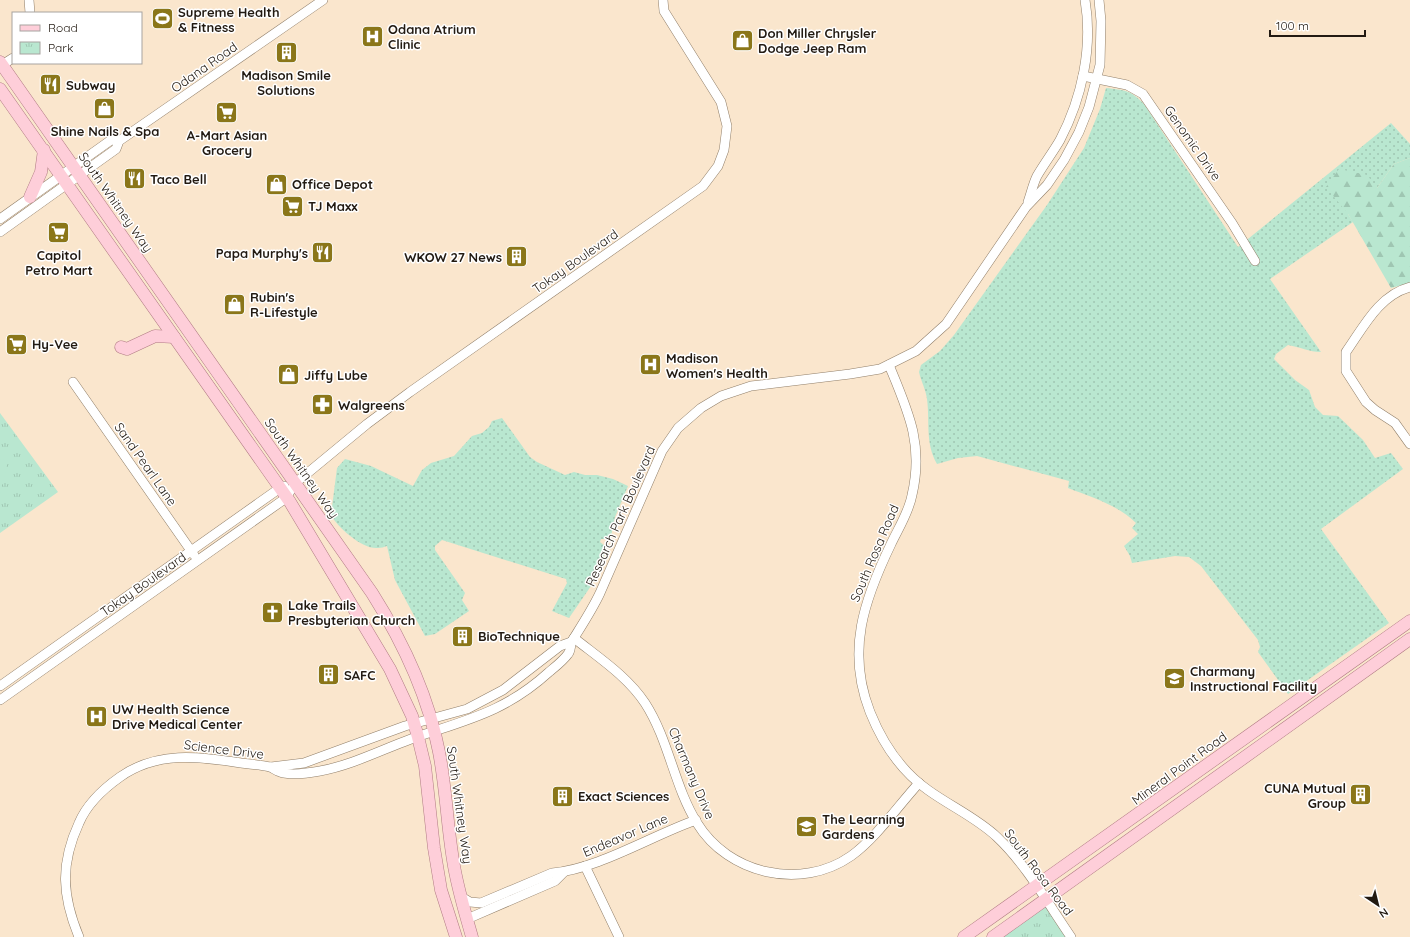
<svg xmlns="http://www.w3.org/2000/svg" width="1410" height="937" viewBox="0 0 1410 937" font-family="Quicksand,sans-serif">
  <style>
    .grass { fill: url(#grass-dots) }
    .forest { fill: url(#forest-firs) }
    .park { fill: url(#park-tufts) }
    .garden { fill: #b9e7d0 }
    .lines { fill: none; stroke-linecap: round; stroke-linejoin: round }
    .minor-casing { stroke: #917f69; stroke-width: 10 }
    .major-casing { stroke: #b07a83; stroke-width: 13 }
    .minor { stroke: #fff; stroke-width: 9 }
    .major { stroke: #feced9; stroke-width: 12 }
    .labels { text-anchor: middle; stroke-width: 3; stroke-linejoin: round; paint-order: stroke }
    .poi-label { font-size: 13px; font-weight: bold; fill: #221a12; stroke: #fff; text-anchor: start }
    .street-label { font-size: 13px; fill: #221a12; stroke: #fff }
  </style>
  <defs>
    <pattern id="grass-dots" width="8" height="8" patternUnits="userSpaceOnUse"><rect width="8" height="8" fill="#b9e7d0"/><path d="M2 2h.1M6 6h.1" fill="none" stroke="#9fc6b2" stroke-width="1.8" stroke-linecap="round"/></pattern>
    <pattern id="forest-firs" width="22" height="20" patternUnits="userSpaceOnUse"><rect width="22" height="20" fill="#b9e7d0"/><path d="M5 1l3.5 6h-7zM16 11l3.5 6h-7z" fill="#9fc6b2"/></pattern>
    <pattern id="park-tufts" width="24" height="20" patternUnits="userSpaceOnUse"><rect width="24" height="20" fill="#b9e7d0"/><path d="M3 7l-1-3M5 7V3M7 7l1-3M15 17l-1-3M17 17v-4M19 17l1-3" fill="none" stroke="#9fc6b2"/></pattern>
  </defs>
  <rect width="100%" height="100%" fill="#fae6cd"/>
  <g class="grass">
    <path d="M1106,88C1124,90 1131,90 1144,104L1238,247L1391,123L1410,144V158L1394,164L1377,188L1348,214L1353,222L1270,279L1321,352C1309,352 1300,347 1288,345L1276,354L1274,359L1295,380L1309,390L1315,407L1323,415L1338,416L1363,440L1375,458L1391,453L1403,469L1321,529L1389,623L1288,694L1258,652L1260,647L1258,640L1201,566L1189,557L1175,556L1132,563L1130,556L1124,546L1138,534L1132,528L1136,523C1118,505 1091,497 1068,488L1069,481L977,456L958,458L937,464C925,443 930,422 927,399C926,390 921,381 919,372L921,365L940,351L954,335L1047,205L1084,148L1100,109Z"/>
    <path d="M502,418L530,457L537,462L565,475L574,472L585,475H597L613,479L628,486L615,517L611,536L606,539H601L600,542L605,546L606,551L591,586L569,618L552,611L567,583L566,579L442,540L435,546V550L465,593L462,600L469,611L435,634L425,636L395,580L387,546C384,547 381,548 378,548C363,550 337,527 331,515L337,468L345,459L371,466L413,486L422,470L431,463L454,456L472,436L482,433L489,427L492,421Z"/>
  </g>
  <polygon class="forest" points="1410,158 1410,283 1391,288 1348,214 1326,187 1339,169 1367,175 1377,188 1394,164"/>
  <g class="park">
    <polygon points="0,413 58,492 0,533"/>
    <polygon points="1046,899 1071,937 993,937"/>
  </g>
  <polygon class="garden" points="0,459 8,461 0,493"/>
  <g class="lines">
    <defs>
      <g id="minor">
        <polyline points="29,0 30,13"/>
        <polyline points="2,65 13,58"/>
        <polyline points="1083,76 1127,85 1143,94 1232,223 1255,261"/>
        <path d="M1028,202C1031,194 1033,184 1037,176C1044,164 1053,152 1060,140C1082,98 1093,47 1085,0"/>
        <polyline points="0,219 111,140 119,141"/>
        <polyline points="0,232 116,149 119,141 323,0"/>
        <path d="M1410,287C1379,295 1363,328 1346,352V371L1366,402L1375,410L1395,423L1410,444"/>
        <path d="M889,365C908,411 924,444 912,495C909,512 898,529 891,544C864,600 846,651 870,712C882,742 901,771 928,790C950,806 977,818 997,837C1025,863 1049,905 1071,937"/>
        <polyline points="73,382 194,555"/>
        <path d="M574,638C599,658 627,676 645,703C669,740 674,786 697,823C728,874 801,891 851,856C877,837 897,807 919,783"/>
        <polyline points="0,686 280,488 284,486"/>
        <polyline points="0,700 286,498 295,483 304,476 367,424 410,392 703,186 718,166 724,150 727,126 721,102 664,11 663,0"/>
        <polyline points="271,767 304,763 405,726 467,709 503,690 560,646 571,642"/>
        <polyline points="585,866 619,937"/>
        <path d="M460,896L470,902L481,903L552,873C596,870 653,835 696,820"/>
        <polyline points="467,919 555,881 564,872"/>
        <path d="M79,937C62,896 60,864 79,823C87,804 103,789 120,777C157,751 198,756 241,763C250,764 261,765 270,767C273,768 276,771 280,772C291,776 309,773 320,771C352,765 381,750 411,739C465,720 504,713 549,672C555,667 563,661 568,654C571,651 570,645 572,641C582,625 592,610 600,593L662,451L678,428L701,408L721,396L751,386L850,374L880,369L916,351L946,324L1026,207L1047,185L1064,160L1079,132L1089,107L1100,65L1101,21L1099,0"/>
      </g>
      <g id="major">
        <path d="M0,62L372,593C403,642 428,694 439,752C446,788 447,824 453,860C457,887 465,912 472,937"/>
        <polyline points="0,89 290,502 390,669 412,716 418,737 425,766 434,848 441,890 456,937"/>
        <polyline points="30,197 41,172 44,150"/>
        <polyline points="121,347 127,349 155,336 174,337"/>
        <polyline points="964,937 1410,621"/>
        <polyline points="993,937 1410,639"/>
      </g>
    </defs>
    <use href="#minor" class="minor-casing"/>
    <use href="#major" class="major-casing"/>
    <use href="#minor" class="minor"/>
    <use href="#major" class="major"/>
  </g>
  <defs>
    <symbol id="stadium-square" viewBox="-11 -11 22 22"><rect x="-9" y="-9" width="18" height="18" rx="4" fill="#8a7619" stroke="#fff"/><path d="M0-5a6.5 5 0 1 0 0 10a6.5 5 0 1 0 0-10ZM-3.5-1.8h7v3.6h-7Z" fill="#fff"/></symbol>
    <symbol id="hospital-square" viewBox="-11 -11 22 22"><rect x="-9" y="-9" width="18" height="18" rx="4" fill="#8a7619" stroke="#fff"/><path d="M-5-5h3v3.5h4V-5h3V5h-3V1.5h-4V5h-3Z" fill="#fff"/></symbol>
    <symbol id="shop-square" viewBox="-11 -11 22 22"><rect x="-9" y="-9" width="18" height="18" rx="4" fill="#8a7619" stroke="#fff"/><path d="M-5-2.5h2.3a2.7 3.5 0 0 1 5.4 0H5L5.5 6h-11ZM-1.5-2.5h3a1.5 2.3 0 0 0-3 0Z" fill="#fff"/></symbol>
    <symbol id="building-square" viewBox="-11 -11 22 22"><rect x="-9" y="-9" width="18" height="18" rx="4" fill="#8a7619" stroke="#fff"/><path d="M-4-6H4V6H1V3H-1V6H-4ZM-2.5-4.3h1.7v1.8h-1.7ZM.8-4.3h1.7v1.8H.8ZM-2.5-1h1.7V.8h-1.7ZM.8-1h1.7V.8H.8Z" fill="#fff"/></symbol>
    <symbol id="restaurant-square" viewBox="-11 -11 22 22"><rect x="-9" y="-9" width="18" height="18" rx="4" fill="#8a7619" stroke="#fff"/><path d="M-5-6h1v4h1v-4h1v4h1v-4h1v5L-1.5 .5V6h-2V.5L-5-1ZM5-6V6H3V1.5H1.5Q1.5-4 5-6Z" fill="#fff"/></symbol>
    <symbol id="supermarket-square" viewBox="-11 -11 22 22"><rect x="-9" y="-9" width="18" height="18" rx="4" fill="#8a7619" stroke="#fff"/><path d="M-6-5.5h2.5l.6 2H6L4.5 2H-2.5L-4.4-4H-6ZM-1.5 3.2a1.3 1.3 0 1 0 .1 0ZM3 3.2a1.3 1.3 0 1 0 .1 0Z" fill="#fff"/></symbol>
    <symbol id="pharmacy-square" viewBox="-11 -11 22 22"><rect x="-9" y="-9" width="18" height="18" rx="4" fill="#8a7619" stroke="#fff"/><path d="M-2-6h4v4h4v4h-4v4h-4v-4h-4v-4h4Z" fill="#fff"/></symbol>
    <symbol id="church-square" viewBox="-11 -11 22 22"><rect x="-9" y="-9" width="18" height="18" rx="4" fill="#8a7619" stroke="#fff"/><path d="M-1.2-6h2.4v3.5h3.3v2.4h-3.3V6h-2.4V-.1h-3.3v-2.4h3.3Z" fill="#fff"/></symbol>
    <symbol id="university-square" viewBox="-11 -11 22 22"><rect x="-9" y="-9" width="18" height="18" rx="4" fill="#8a7619" stroke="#fff"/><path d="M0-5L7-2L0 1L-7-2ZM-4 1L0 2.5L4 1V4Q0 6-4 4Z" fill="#fff"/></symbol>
    <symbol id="school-square" viewBox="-11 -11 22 22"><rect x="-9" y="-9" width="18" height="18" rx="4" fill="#8a7619" stroke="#fff"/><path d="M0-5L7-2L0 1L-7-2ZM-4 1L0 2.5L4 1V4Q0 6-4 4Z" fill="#fff"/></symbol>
  </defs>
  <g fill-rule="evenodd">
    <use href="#stadium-square" x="150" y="6" width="25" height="25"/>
    <use href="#hospital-square" x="360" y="24" width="25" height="25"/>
    <use href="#shop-square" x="730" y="28" width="25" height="25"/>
    <use href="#building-square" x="274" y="40" width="25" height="25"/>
    <use href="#restaurant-square" x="38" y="72" width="25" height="25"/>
    <use href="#shop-square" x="92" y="96" width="25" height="25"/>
    <use href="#supermarket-square" x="214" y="100" width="25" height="25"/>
    <use href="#restaurant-square" x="122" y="166" width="25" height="25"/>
    <use href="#shop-square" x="264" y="172" width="25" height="25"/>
    <use href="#supermarket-square" x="280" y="194" width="25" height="25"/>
    <use href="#supermarket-square" x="46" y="220" width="25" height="25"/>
    <use href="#restaurant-square" x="310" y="240" width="25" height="25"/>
    <use href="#building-square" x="504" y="244" width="25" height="25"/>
    <use href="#shop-square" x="222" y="292" width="25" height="25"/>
    <use href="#supermarket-square" x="4" y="332" width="25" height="25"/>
    <use href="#hospital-square" x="638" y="352" width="25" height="25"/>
    <use href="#shop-square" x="276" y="362" width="25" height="25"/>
    <use href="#pharmacy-square" x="310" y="392" width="25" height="25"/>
    <use href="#church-square" x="260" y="600" width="25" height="25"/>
    <use href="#building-square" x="450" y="624" width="25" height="25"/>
    <use href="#building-square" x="316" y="662" width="25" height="25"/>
    <use href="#university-square" x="1162" y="666" width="25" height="25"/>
    <use href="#hospital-square" x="84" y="704" width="25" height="25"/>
    <use href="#building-square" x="1348" y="782" width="25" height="25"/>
    <use href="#building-square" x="550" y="784" width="25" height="25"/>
    <use href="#school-square" x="794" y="814" width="25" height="25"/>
  </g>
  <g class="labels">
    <g class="poi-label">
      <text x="178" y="17">Supreme Health<tspan x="178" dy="15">&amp; Fitness</tspan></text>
      <text x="388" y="34">Odana Atrium<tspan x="388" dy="15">Clinic</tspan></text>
      <text x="758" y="38">Don Miller Chrysler<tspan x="758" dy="15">Dodge Jeep Ram</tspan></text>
      <text x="286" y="80" text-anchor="middle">Madison Smile<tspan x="286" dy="15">Solutions</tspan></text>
      <text x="66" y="90">Subway</text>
      <text x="105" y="136" text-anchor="middle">Shine Nails &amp; Spa</text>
      <text x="227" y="140" text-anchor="middle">A-Mart Asian<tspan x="227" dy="15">Grocery</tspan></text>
      <text x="150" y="184">Taco Bell</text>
      <text x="292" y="189">Office Depot</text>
      <text x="308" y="211">TJ Maxx</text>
      <text x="308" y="258" text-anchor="end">Papa Murphy's</text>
      <text x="59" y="260" text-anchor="middle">Capitol<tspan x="59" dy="15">Petro Mart</tspan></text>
      <text x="502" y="262" text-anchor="end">WKOW 27 News</text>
      <text x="250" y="302">Rubin's<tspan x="250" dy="15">R-Lifestyle</tspan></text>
      <text x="32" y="349">Hy-Vee</text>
      <text x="666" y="363">Madison<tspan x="666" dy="15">Women's Health</tspan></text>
      <text x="304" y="380">Jiffy Lube</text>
      <text x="338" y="410">Walgreens</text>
      <text x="288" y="610">Lake Trails<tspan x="288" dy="15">Presbyterian Church</tspan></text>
      <text x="478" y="641">BioTechnique</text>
      <text x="1190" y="676">Charmany<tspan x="1190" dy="15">Instructional Facility</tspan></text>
      <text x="344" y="680">SAFC</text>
      <text x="112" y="714">UW Health Science<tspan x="112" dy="15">Drive Medical Center</tspan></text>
      <text x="1346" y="793" text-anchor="end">CUNA Mutual<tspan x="1346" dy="15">Group</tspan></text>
      <text x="578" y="801">Exact Sciences</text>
      <text x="822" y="824">The Learning<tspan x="822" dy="15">Gardens</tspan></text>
    </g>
    <g class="street-label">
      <text transform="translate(204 67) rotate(-35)" y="5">Odana Road</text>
      <text transform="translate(1193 143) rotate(55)" y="5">Genomic Drive</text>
      <text transform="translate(116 202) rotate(55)" y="5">South Whitney Way</text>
      <text transform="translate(575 261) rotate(-35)" y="5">Tokay Boulevard</text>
      <text transform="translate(146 464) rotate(55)" y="5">Sand Pearl Lane</text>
      <text transform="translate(302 468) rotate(55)" y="5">South Whitney Way</text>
      <text transform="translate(620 516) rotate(-66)" y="5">Research Park Boulevard</text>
      <text transform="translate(874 553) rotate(-67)" y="5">South Rosa Road</text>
      <text transform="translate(143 584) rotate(-35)" y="5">Tokay Boulevard</text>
      <text transform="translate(224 749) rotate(7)" y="5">Science Drive</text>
      <text transform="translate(1179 768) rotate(-36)" y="5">Mineral Point Road</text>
      <text transform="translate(692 773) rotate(67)" y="5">Charmany Drive</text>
      <text transform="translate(460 805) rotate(82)" y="5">South Whitney Way</text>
      <text transform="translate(625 835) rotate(-23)" y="5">Endeavor Lane</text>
      <text transform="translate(1039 872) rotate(53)" y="5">South Rosa Road</text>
    </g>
  </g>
  <rect x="12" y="12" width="130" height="52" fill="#ffffff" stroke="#a7a3a0"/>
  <rect x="20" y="25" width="20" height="6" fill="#feced9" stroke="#a7a3a0"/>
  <text x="48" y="32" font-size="12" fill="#221a12">Road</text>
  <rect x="20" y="42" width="20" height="12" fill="url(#park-tufts)" stroke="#a7a3a0"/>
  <text x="48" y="52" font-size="12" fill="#221a12">Park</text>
  <g transform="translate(1378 905) rotate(145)" stroke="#ffffff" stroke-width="3" paint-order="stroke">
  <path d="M0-3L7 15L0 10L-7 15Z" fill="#221a12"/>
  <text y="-6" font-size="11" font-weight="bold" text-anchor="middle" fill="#221a12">N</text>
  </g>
  <path d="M1270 30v6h95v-6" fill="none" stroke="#221a12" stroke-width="2"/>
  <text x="1276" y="30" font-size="12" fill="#221a12" stroke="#ffffff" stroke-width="3" paint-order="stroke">100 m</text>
</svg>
